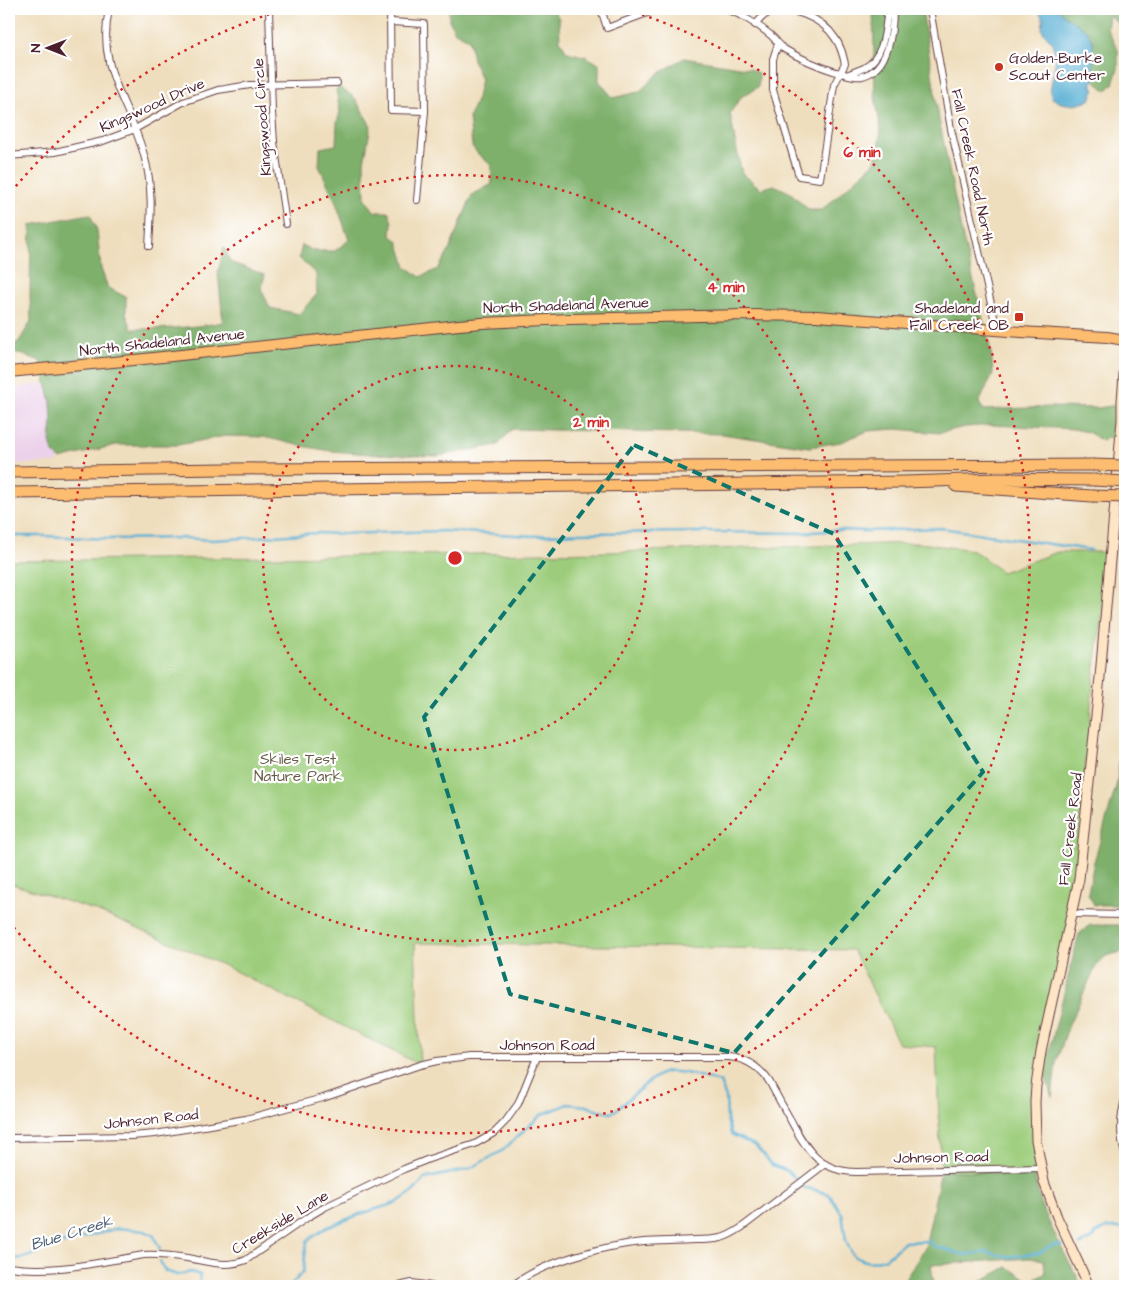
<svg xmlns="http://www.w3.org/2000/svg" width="1134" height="1295" viewBox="0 0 1134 1295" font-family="'Architects Daughter',sans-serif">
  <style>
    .built { fill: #ecd1ea }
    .green { fill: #9dcd7c; stroke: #747654 }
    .forest { fill: #7eb06c; stroke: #64684c }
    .water { fill: #54add2; stroke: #4f667e }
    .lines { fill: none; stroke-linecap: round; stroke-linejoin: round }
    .stream { stroke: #54add2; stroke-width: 2.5 }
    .minor-casing { stroke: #633c41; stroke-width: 8 }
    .secondary-casing { stroke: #633c41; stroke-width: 11 }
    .primary-casing { stroke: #633c41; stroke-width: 12 }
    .motorway-casing { stroke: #633c41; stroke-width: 13 }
    .minor { stroke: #fff; stroke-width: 6 }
    .secondary { stroke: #fee5c5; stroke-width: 9 }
    .primary { stroke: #fcbd6f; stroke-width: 10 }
    .motorway { stroke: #fcbd6f; stroke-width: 11 }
    .motorway-bridge-casing { stroke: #633c41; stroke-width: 13; stroke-linecap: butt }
    .motorway-bridge { stroke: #fcbd6f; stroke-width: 11 }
    .marked { fill: none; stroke: #0f766e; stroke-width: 4; stroke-dasharray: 10 6; stroke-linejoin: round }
    .ring { fill: none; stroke: #d62828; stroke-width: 2.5; stroke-dasharray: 2.5 5 }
    .poi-dot { fill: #c8321e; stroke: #fff; stroke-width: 2 }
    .labels { text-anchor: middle; stroke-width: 4.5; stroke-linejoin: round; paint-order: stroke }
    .poi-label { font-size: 15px; fill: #4a1f2b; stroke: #fff; text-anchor: start }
    .street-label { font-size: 15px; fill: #4a1f2b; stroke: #fff }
    .park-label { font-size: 15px; fill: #675c47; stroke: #fff }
    .water-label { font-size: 16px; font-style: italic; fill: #4e5f76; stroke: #fff }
    .centre { fill: #d62828; stroke: #fff; stroke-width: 2.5 }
    .ring-label { font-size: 15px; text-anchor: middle; font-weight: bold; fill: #d62828; stroke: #fff; stroke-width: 4.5; stroke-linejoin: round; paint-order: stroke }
  </style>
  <rect width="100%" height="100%" fill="#fff"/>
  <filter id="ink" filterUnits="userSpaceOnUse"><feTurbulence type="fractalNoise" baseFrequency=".02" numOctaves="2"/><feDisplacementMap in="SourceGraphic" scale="10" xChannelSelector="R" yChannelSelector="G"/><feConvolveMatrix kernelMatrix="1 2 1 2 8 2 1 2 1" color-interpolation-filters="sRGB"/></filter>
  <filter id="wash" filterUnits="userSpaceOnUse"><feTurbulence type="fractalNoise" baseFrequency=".0096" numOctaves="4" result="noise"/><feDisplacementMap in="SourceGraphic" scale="20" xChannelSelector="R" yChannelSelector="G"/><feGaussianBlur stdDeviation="1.12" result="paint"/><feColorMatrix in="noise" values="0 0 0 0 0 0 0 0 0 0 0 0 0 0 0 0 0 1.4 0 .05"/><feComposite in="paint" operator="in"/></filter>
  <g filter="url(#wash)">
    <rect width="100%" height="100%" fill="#efdebd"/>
    <polygon class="built" points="46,383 51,402 52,422 50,441 53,453 60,459 55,463 9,464 9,389"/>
    <polygon class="green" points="919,543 973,550 1002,572 1057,552 1111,552 1094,673 1072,914 1050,1009 1035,1109 1042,1175 941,1170 936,1047 899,1044 853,950 415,943 420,1065 223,965 94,910 9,883 9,561 608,552"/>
    <g class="forest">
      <path d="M449,9H554L559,19L560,40L567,52L587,57L599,64V81L613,98L639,92L658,74L684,58L751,69L759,74L758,87L741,97L730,113L735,141L742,173L761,189L774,185L791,193L809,210H822L875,162L881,131L875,96L873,9H922L939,119L962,234L991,352L993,373L979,403L984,410L1050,407L1098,408L1125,404V439L1109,437L1102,441L1090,433L1074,429L993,425L965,427L939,433L896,429L868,431L841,442L809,447L722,434L512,429L498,445L438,456L371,454L331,451L302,446L264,437L225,436L178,445H116L60,459L53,453L50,441L52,422L51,402L40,361L9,350L20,340L31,321L30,296L31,225L90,214L97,230L101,269L108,288L126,297V314L132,329C163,329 193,328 223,322L218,273L224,246L230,262L265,275L261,289L270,308L299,314L317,294L316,274L299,258L302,245L313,251H335L349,240L335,200L319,166L320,148L336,145L337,123L340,112L336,90L339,87L355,98L371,126L364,162L365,199L375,212H389L392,223L391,236L398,241L406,266L420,277L438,269L448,253L472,195L492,184L491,165L477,153L472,146L469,117L477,98L481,79L473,60L469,39L455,32L449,20Z"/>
      <polygon points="1048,9 1125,9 1125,52 1118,23 1109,15 1107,29 1118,50 1118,69 1113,84 1106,91 1091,77"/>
      <polygon points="1125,704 1125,905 1094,905 1088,893 1094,862 1117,783"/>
      <polygon points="1090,925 1125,925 1125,951 1106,956 1096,966 1068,1027 1056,1063 1052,1097 1044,1072 1079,934"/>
      <path d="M941,1170L1035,1175C1038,1210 1066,1255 1082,1286H972L1007,1267L1030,1281L1045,1274L1044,1260L1029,1258L931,1265L934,1286H901L925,1248Z"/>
    </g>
    <polygon class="water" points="1038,9 1058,9 1068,18 1087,31 1093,42 1093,70 1095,80 1092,81 1092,86 1095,90 1093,92 1090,100 1075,105 1061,103 1052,98 1050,91 1056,58 1052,42 1043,32 1042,29 1043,19"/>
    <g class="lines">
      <g class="stream">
        <polyline points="9,536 45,536 108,539 185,538 213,540 318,533 338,534 443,531 533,536 578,533 704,532 801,533 839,530 865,531 941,528 1091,550"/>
        <polyline points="803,1187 829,1194 842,1214 846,1241 854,1257 869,1262 885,1259 905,1242 928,1241 934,1246 965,1255 986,1252 1006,1257 1039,1253 1047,1248 1054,1245 1062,1245"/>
        <polyline points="1080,1245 1093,1238 1096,1233 1106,1228 1125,1228"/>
        <path d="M9,1258C22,1260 32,1256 43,1249L118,1228L145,1231L154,1236L160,1249"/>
        <polyline points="160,1261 165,1271 177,1275 191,1272 200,1275 200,1286"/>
        <path d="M290,1286L303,1272L307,1241L326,1228L360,1214L396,1203L414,1191L424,1179L469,1169L502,1151L541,1115L568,1104L587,1106L599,1111L611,1113C620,1108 624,1103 632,1096C639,1090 654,1076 663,1073C676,1068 707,1078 720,1082L726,1098L727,1119L731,1134L756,1146L772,1165L788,1171L796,1179"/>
      </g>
    </g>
  </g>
  <g filter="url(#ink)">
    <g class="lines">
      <defs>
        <g id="minor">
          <path d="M109,9C96,69 129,101 144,155C153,185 151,215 149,246"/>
          <polyline points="269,9 272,112 274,142 286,224"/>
          <polyline points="390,9 391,110 425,111"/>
          <polyline points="601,9 607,28 658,9"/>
          <path d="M725,9C738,13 757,24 768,33C774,37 778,44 784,49C801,59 818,66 836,72C842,73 857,78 862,76C889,70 893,31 893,9"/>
          <polyline points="930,9 951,129 997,330"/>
          <polyline points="391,22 424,24 425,111 417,200"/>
          <path d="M755,25C759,21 762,16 767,14C789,3 823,19 835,38C841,46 843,55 845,64L834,85L820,179L799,176L773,90V59L778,44"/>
          <path d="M849,74C854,72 859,70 864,68C885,57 885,29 888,9"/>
          <polyline points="9,156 55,152 103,141 135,129 183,102 218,90 250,85 337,83"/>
          <polyline points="1072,914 1125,915"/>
          <path d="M1125,1100C1120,1117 1120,1137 1125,1154"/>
          <path d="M9,1138L132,1136L155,1134L246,1119L323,1098L420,1065L437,1061L469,1057H728C746,1058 759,1067 769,1081C776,1094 783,1107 790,1119C806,1149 819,1172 857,1172L1041,1168"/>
          <path d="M9,1267C52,1274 100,1262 144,1255C159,1254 173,1256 187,1258C208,1262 226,1268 246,1260L308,1217L325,1207L404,1169L429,1159L475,1144L494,1133L505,1122L518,1104L537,1057"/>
          <polyline points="399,1286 412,1283 431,1286"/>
          <path d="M512,1286C542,1262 606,1245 644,1242C661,1241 678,1241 694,1240C703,1240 712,1240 721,1238C728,1236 735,1232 741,1228L825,1164"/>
        </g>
        <polyline id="secondary" points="1089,1286 1057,1217 1044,1182 1036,1140 1035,1102 1036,1086 1041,1051 1079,879 1100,677 1122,420 1122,401 1125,361"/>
        <polyline id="primary" points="9,372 144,359 459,325 482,323 571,319 743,315 817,316 1021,332 1107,337 1125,340"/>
        <g id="motorway">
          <polyline points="9,472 225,469 1092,465"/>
          <polyline points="956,486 1092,496"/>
          <polyline points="9,493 905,482 995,479 1094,480"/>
        </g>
      </defs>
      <use href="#minor" class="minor-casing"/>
      <use href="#secondary" class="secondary-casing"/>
      <use href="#primary" class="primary-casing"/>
      <use href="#motorway" class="motorway-casing"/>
      <use href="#minor" class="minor"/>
      <use href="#secondary" class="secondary"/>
      <use href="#primary" class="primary"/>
      <use href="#motorway" class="motorway"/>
      <defs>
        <g id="motorway-bridge">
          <polyline points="1092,465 1125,466"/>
          <polyline points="1094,480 1125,482"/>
          <polyline points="1092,496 1125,497"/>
        </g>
      </defs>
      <use href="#motorway-bridge" class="motorway-bridge-casing"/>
      <use href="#motorway-bridge" class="motorway-bridge"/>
    </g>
  </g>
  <path class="marked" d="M634,445L834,534L983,772L734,1053L510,994L424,717Z"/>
  <g class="ring">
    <circle cx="455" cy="558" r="192"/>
    <circle cx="455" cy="558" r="383"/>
    <path d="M11 192A575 575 0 0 1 282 10M628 10A575 575 0 1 1 11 924"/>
  </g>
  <g class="poi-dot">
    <circle cx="999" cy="67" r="5"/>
    <rect x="1014" y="312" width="10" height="10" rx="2.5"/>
  </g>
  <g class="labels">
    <g class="poi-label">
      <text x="1009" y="63">Golden-Burke<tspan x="1009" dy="17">Scout Center</tspan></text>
      <text x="1009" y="313" text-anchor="end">Shadeland and<tspan x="1009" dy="17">Fall Creek OB</tspan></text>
    </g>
    <g class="street-label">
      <text transform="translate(152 105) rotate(-24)" y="5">Kingswood Drive</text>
      <text transform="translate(262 117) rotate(-94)" y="5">Kingswood Circle</text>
      <text transform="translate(973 167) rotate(78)" y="5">Fall Creek Road North</text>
      <text transform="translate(566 305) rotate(-2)" y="5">North Shadeland Avenue</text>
      <text transform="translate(162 342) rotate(-6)" y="5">North Shadeland Avenue</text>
      <text transform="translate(1070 829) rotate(-83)" y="5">Fall Creek Road</text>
      <text x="547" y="1050">Johnson Road</text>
      <text transform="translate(151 1119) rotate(-6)" y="5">Johnson Road</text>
      <text transform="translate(941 1157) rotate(-1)" y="5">Johnson Road</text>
      <text transform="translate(280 1222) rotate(-31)" y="5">Creekside Lane</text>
    </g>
    <g class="park-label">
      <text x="298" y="764">Skiles Test<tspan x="298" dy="17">Nature Park</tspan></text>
    </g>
    <g class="water-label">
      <text transform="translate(71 1232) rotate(-17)" y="6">Blue Creek</text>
    </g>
  </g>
  <circle cx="455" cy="558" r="8" class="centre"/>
  <g class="ring-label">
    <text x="862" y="157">6 min</text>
    <text x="726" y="292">4 min</text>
    <text x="591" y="427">2 min</text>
  </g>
  <rect width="1134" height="1295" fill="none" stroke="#fff" stroke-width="30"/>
  <g transform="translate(48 48) rotate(270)" stroke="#ffffff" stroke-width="4" paint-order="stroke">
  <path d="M0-4L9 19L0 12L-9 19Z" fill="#4a1f2b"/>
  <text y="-8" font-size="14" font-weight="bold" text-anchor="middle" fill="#4a1f2b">N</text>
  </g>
</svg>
